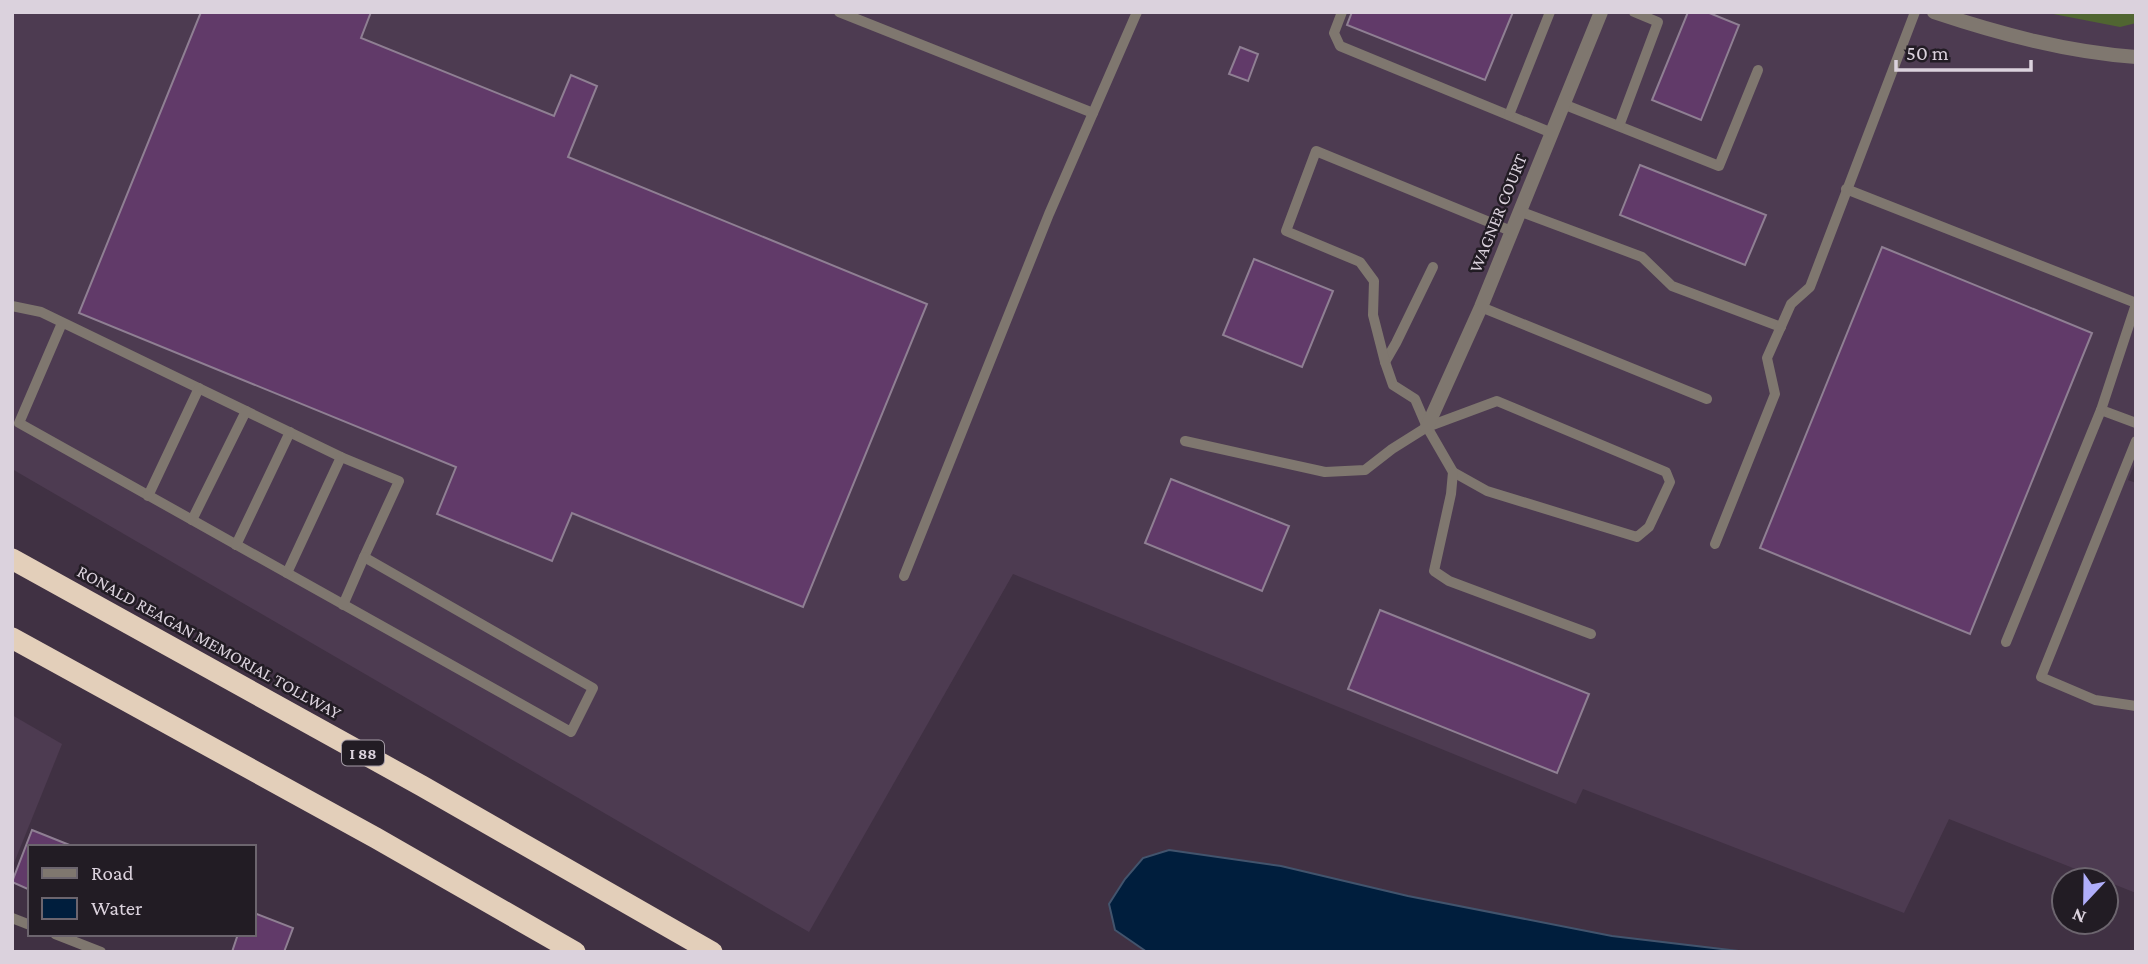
<svg xmlns="http://www.w3.org/2000/svg" width="2148" height="964" viewBox="0 0 2148 964" font-family="'Crimson Pro',serif">
  <style>
    .built { fill: #4d3b51 }
    .green { fill: #506531 }
    .water { fill: #001e3d; stroke: #42546d; stroke-width: 2 }
    .building { fill: #613a69; stroke: #8f7f93; stroke-width: 2 }
    .lines { fill: none; stroke-linecap: round; stroke-linejoin: round }
    .service { stroke: #7f776f; stroke-width: 10 }
    .minor { stroke: #7f776f; stroke-width: 14 }
    .tertiary { stroke: #7f776f; stroke-width: 14 }
    .motorway { stroke: #e3cfba; stroke-width: 21 }
    .labels { text-anchor: middle; stroke-width: 5; stroke-linejoin: round; paint-order: stroke }
    .shield { fill: #221c24; stroke: #a49ba6; stroke-width: 2 }
    .shield-label { font-size: 16px; font-weight: bold; fill: #dbd2dd }
    .street-label { font-size: 18px; fill: #dbd2dd; stroke: #221c24 }
  </style>
  <rect width="100%" height="100%" fill="#403143"/>
  <g class="built">
    <polygon points="12,12 2136,12 2136,461 2128,480 2136,483 2136,893 1949,819 1904,913 1583,789 1576,804 1013,574 809,932 12,469"/>
    <polygon points="12,715 62,744 12,868"/>
  </g>
  <polygon class="green" points="2043,12 2136,12 2136,23 2120,27"/>
  <polygon class="water" points="1169,850 1281,866 1408,896 1612,936 1747,952 1147,952 1115,930 1109,904 1125,879 1143,858"/>
  <g class="building">
    <polygon points="201,12 371,12 361,38 554,116 571,75 597,86 568,157 927,304 803,607 572,513 552,561 437,514 456,467 79,313"/>
    <polygon points="1352,12 1513,12 1485,80 1347,25"/>
    <polygon points="1688,12 1707,12 1739,25 1701,120 1652,100"/>
    <polygon points="1240,47 1258,54 1248,81 1229,74"/>
    <polygon points="1640,165 1766,215 1745,265 1620,215"/>
    <polygon points="1882,247 2092,333 1970,634 1760,548"/>
    <polygon points="1254,259 1333,291 1302,367 1223,335"/>
    <polygon points="1171,479 1289,526 1262,591 1145,543"/>
    <polygon points="1380,610 1589,694 1557,773 1348,689"/>
    <polygon points="32,830 72,846 30,847 30,890 12,882"/>
    <polygon points="254,913 293,928 284,952 232,952 238,934 254,934"/>
  </g>
  <g class="lines">
    <g class="service">
      <polyline points="839,12 1093,113"/>
      <polyline points="1342,12 1334,33 1340,46 1552,133"/>
      <polyline points="1563,104 1719,166 1758,70"/>
      <polyline points="1509,115 1550,12"/>
      <polyline points="1619,126 1658,22 1634,12"/>
      <polyline points="1846,189 2136,303"/>
      <polyline points="1519,211 1642,257 1672,286 1781,327"/>
      <polyline points="12,306 41,312 341,457 399,481 364,557 593,688 571,732 19,423 62,323"/>
      <polyline points="1481,307 1707,399"/>
      <polyline points="1385,362 1396,343 1433,267"/>
      <polyline points="2101,410 2136,423"/>
      <polyline points="1185,441 1325,472 1365,470 1392,449 1427,427 1497,401 1666,472 1670,482 1649,527 1637,537 1487,491 1453,472 1427,427 1415,399 1393,385 1385,362 1373,315 1374,281 1360,262 1286,231 1316,151 1511,231"/>
      <polyline points="2136,441 2041,677 2095,700 2136,706"/>
      <polyline points="1453,472 1451,494 1434,571 1449,581 1591,634"/>
      <polyline points="148,496 199,388"/>
      <polyline points="192,520 246,411"/>
      <polyline points="1715,544 1775,394 1767,358 1791,304 1810,287 1915,12"/>
      <polyline points="236,545 290,432"/>
      <polyline points="287,573 341,457"/>
      <polyline points="904,576 1049,214 1137,12"/>
      <polyline points="343,605 364,557"/>
      <polyline points="2006,642 2101,410 2136,304"/>
      <polyline points="12,918 30,925"/>
      <polyline points="55,934 101,952"/>
    </g>
    <polyline class="minor" points="1427,427 1481,307 1601,12"/>
    <path class="tertiary" d="M1934,12C2000,34 2067,52 2136,57"/>
    <g class="motorway">
      <polyline points="12,559 422,786 712,952"/>
      <polyline points="12,638 376,838 575,952"/>
    </g>
  </g>
  <g class="labels">
    <rect class="shield" x="342" y="740.5" width="42" height="25" rx="5"/>
    <g class="shield-label">
      <text x="363" y="759">I 88</text>
    </g>
    <g class="street-label">
      <text transform="translate(1498 213) rotate(-68)" y="6">WAGNER COURT</text>
      <text transform="translate(209 642) rotate(29)" y="6">RONALD REAGAN MEMORIAL TOLLWAY</text>
    </g>
  </g>
  <rect width="2148" height="964" fill="none" stroke="#dbd2dd" stroke-width="28"/>
  <rect x="28" y="845" width="228" height="91" fill="#221c24" stroke="#6c656e" stroke-width="2"/>
  <rect x="42" y="868" width="35" height="10" fill="#7f776f" stroke="#6c656e" stroke-width="2"/>
  <text x="91" y="880" font-size="21" fill="#dbd2dd">Road</text>
  <rect x="42" y="898" width="35" height="21" fill="#001e3d" stroke="#6c656e" stroke-width="2"/>
  <text x="91" y="915" font-size="21" fill="#dbd2dd">Water</text>
  <g transform="translate(2085 901) rotate(202)"><circle r="33" fill="#221c24" stroke="#6c656e" stroke-width="2"/>
  <path d="M0-5L12 26L0 18L-12 26Z" fill="#b0aefa"/>
  <text y="-10" font-size="19" font-weight="bold" text-anchor="middle" fill="#dbd2dd">N</text>
  </g>
  <path d="M1896 60v10h135v-10" fill="none" stroke="#dbd2dd" stroke-width="3.5"/>
  <text x="1906" y="60" font-size="21" fill="#dbd2dd" stroke="#221c24" stroke-width="5" paint-order="stroke">50 m</text>
</svg>
